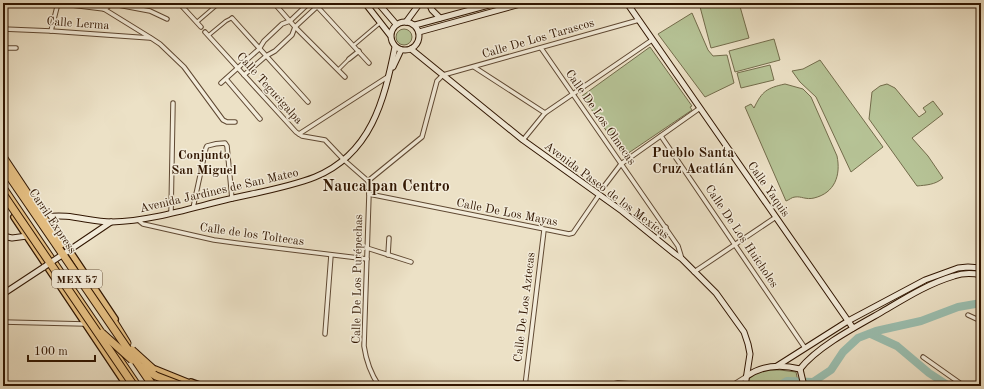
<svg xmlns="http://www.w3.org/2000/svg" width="984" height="389" viewBox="0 0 984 389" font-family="'Old Standard TT',serif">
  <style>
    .green { fill: #b6c396; stroke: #736c4b }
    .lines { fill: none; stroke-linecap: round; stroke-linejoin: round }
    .river { stroke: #9abeaf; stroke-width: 8 }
    .pedestrian-casing { stroke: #5f4832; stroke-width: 4.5 }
    .minor-casing { stroke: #5f4832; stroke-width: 5.5 }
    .secondary-casing { stroke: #301500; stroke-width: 7 }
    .primary-casing { stroke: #301500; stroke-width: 8 }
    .trunk-casing { stroke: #301500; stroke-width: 8 }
    .motorway-casing { stroke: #301500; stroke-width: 9 }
    .pedestrian { stroke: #f3ecda; stroke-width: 2.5 }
    .minor { stroke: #f3ecda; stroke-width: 3.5 }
    .secondary { stroke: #f3ecda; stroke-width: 5 }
    .primary { stroke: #e6c083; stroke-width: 5.5 }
    .trunk { stroke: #e6c083; stroke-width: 6 }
    .motorway { stroke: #e6c083; stroke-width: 7 }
    .secondary-bridge-casing { stroke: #301500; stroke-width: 7; stroke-linecap: butt }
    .motorway-bridge-casing { stroke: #301500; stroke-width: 9; stroke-linecap: butt }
    .secondary-bridge { stroke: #f3ecda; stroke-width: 5 }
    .motorway-bridge { stroke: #e6c083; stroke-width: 7 }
    .labels { text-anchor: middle; stroke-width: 3; stroke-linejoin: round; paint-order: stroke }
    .shield { fill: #f3ecda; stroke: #6a5641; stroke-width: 1 }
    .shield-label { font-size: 11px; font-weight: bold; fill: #301500 }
    .street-label { font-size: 12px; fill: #301500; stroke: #f3ecda }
    .neighbourhood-label { font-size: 13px; font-weight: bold; fill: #301500; stroke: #f3ecda }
    .quarter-label { font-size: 14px; font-weight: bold; fill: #301500; stroke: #f3ecda }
    .district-label { font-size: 16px; font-weight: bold; fill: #301500; stroke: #f3ecda }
  </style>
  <rect width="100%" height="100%" fill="#ece1c6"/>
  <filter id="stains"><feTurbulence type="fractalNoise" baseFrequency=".005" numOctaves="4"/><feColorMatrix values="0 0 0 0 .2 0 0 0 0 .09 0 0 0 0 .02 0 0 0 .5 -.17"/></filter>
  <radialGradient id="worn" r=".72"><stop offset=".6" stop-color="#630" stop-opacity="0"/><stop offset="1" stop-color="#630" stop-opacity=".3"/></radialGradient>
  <g class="green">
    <polygon points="699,3 739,3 749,38 711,48"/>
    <polygon points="692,13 708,50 713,56 727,55 734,83 705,97 658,34"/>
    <circle cx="404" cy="37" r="8"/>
    <polygon points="774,39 780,60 735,72 729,51"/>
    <polygon points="650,47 692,106 690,107 692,110 624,156 582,96"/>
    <polygon points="820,60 883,147 851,172 816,97 800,82 792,71 803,69"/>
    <polygon points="770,65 774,80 741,88 737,73"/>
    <path d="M785,84L803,89L811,97L837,156C841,175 835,193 814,198C806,200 801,196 795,197C792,197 789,200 786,201L745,107L751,104L754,108C762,91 767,88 785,84Z"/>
    <path d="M887,84L895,88L919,117L926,112L923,108L933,101L943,114L912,138L928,156L943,178C935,185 926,185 917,186L869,119L872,92L880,86Z"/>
    <polygon points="768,370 780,370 796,372 799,386 747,386 750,377 759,371"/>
  </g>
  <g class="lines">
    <g class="river">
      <polyline points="871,334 897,346 929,373 949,386"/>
      <polyline points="779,386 787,381 813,382 831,370 843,352 858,338 876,331 921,321 958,307 981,303"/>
    </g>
    <defs>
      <g id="pedestrian">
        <polyline points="197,22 218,4"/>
        <polyline points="209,35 226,21 232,18"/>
        <polyline points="354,45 380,23"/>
        <polyline points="338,70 349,59"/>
      </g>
      <g id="minor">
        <polyline points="55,3 104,9 151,38 160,44 184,67 223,120 227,122 235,122"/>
        <polyline points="179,3 201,27"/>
        <polyline points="217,3 218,4"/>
        <polyline points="274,3 295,27 345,77"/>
        <polyline points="314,3 369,63"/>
        <polyline points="113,4 150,11 167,19"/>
        <polyline points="104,9 114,3"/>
        <polyline points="232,18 308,102"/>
        <polyline points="3,29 51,31 150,38"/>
        <polyline points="51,31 58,3"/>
        <path d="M205,32L296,132L302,136L325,140L344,160L368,181L369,194L364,346C366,360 371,374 379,386"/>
        <polyline points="3,48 16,48"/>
        <polyline points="541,48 678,246 682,259"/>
        <polyline points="349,59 359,51"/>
        <polyline points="474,67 545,113"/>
        <polyline points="244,75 266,56 275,51 292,35 295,27 321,3"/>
        <polyline points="226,79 260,119"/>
        <polyline points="221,83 259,49 264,41 282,24 290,21 309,3"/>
        <polyline points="299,134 389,76"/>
        <polyline points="661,136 805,348"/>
        <polyline points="523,140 545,113 652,40"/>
        <polyline points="368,181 422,137 437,81 443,75 639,20"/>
        <polyline points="602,189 621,164 700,108"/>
        <polyline points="369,194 569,234 573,233 599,195"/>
        <path d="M193,208L206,148L207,146C213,144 219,143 225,143L227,146L232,199"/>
        <polyline points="171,213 173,103"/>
        <polyline points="138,220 143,224 152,226 214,240 236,243 367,259"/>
        <polyline points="656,239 666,227"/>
        <polyline points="367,248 411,262"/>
        <polyline points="388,255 389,238"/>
        <polyline points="694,272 776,217"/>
        <polyline points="968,315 981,321"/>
        <polyline points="3,322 85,324"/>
        <polyline points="325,334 331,255"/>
        <polyline points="923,357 964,386"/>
        <polyline points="525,386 544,230"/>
        <polyline points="603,386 618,383 662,386"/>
        <polyline points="731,386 747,376"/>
      </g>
      <g id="secondary">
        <polyline points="365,3 390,35"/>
        <polyline points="378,3 396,24"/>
        <polyline points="429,3 432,10 440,18"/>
        <polyline points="627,3 853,328"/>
        <circle cx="405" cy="36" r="14"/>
        <polyline points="406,22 420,3"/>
        <polyline points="415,25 496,3"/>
        <polyline points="419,32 524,3"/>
        <polyline points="411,49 523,140 622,211 675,254 682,259 716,293 744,332 748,344 750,354 745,386"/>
        <polyline points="393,67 401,50"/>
        <path d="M46,217C70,213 89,222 112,222C150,221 188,209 225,200C254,193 287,188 315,177C371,154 384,101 395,47"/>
        <polyline points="3,236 12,238 27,236"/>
        <polyline points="71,249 111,222"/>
        <polyline points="3,294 44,267"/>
        <polyline points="777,366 848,321 925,280 958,268 968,267 981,268"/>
        <path d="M800,369C817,347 855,327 880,313C904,299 927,284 954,276C963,273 972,273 981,275"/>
        <polyline points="800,369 804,386"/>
        <path d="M747,376C763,365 781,364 800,369"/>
      </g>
      <g id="primary">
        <polyline points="14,217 127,386"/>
        <polyline points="61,238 115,319"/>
        <polyline points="151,373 160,386"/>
        <polyline points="191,382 202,386"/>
      </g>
      <polyline id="trunk" points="3,187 138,386"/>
      <g id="motorway">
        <polyline points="111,317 127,343"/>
        <polyline points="153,369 195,386"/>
      </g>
    </defs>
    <use href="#pedestrian" class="pedestrian-casing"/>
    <use href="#minor" class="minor-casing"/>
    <use href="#secondary" class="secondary-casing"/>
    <use href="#primary" class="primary-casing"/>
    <use href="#trunk" class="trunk-casing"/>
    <use href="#motorway" class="motorway-casing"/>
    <use href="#pedestrian" class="pedestrian"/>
    <use href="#minor" class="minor"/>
    <use href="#secondary" class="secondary"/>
    <use href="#primary" class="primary"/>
    <use href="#trunk" class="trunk"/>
    <use href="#motorway" class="motorway"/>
    <defs>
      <polyline id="secondary-bridge" points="44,267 71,249"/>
      <g id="motorway-bridge">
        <polyline points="3,157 61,244"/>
        <polyline points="3,167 153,386"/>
        <polyline points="3,194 134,386"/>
        <polyline points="102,333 132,360"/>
        <polyline points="132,350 153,369"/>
        <polyline points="142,367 156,376 182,386"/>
      </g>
    </defs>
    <use href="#secondary-bridge" class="secondary-bridge-casing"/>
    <use href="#motorway-bridge" class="motorway-bridge-casing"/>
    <use href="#secondary-bridge" class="secondary-bridge"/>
    <use href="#motorway-bridge" class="motorway-bridge"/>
  </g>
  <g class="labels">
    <rect class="shield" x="52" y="270" width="50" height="18" rx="3"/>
    <g class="shield-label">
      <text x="77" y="283">MEX 57</text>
    </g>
    <g class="street-label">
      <text transform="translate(78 23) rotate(4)" y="4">Calle Lerma</text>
      <text transform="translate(538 38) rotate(-16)" y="4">Calle De Los Tarascos</text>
      <text transform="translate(270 88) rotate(48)" y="4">Calle Tegucigalpa</text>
      <text transform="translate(601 117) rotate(55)" y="4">Calle De Los Olmecas</text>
      <text transform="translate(769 189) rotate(55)" y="4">Calle Yaquis</text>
      <text transform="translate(219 190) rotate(-13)" y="4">Avenida Jardines de San Mateo</text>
      <text transform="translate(607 190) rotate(37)" y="4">Avenida Paseo de los Mexicas</text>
      <text transform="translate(507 212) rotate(11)" y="4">Calle De Los Mayas</text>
      <text transform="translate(53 221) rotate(56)" y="4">Carril Express</text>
      <text transform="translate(252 234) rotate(8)" y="4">Calle de los Toltecas</text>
      <text transform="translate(742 236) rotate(56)" y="4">Calle De Los Huicholes</text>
      <text transform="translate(357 279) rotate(-89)" y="4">Calle De Los Purépechas</text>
      <text transform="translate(524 307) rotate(-83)" y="4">Calle De Los Aztecas</text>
    </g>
    <g class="neighbourhood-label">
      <text x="204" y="159">Conjunto<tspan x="204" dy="15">San Miguel</tspan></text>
    </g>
    <g class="quarter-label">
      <text x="693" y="157">Pueblo Santa<tspan x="693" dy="16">Cruz Acatlán</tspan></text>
    </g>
    <g class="district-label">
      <text x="386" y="191">Naucalpan Centro</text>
    </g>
  </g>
  <rect width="984" height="389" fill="none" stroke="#ece1c6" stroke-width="16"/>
  <rect x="4" y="4" width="976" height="381" fill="none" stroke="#301500" stroke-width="2"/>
  <rect x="8" y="8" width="968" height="373" fill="none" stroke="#301500"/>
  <path d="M28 355v6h67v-6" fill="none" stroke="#301500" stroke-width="2"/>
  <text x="34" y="355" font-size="12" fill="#301500" stroke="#f3ecda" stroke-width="3" paint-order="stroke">100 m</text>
  <rect width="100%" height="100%" filter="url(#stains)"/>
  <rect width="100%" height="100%" fill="url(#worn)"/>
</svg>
